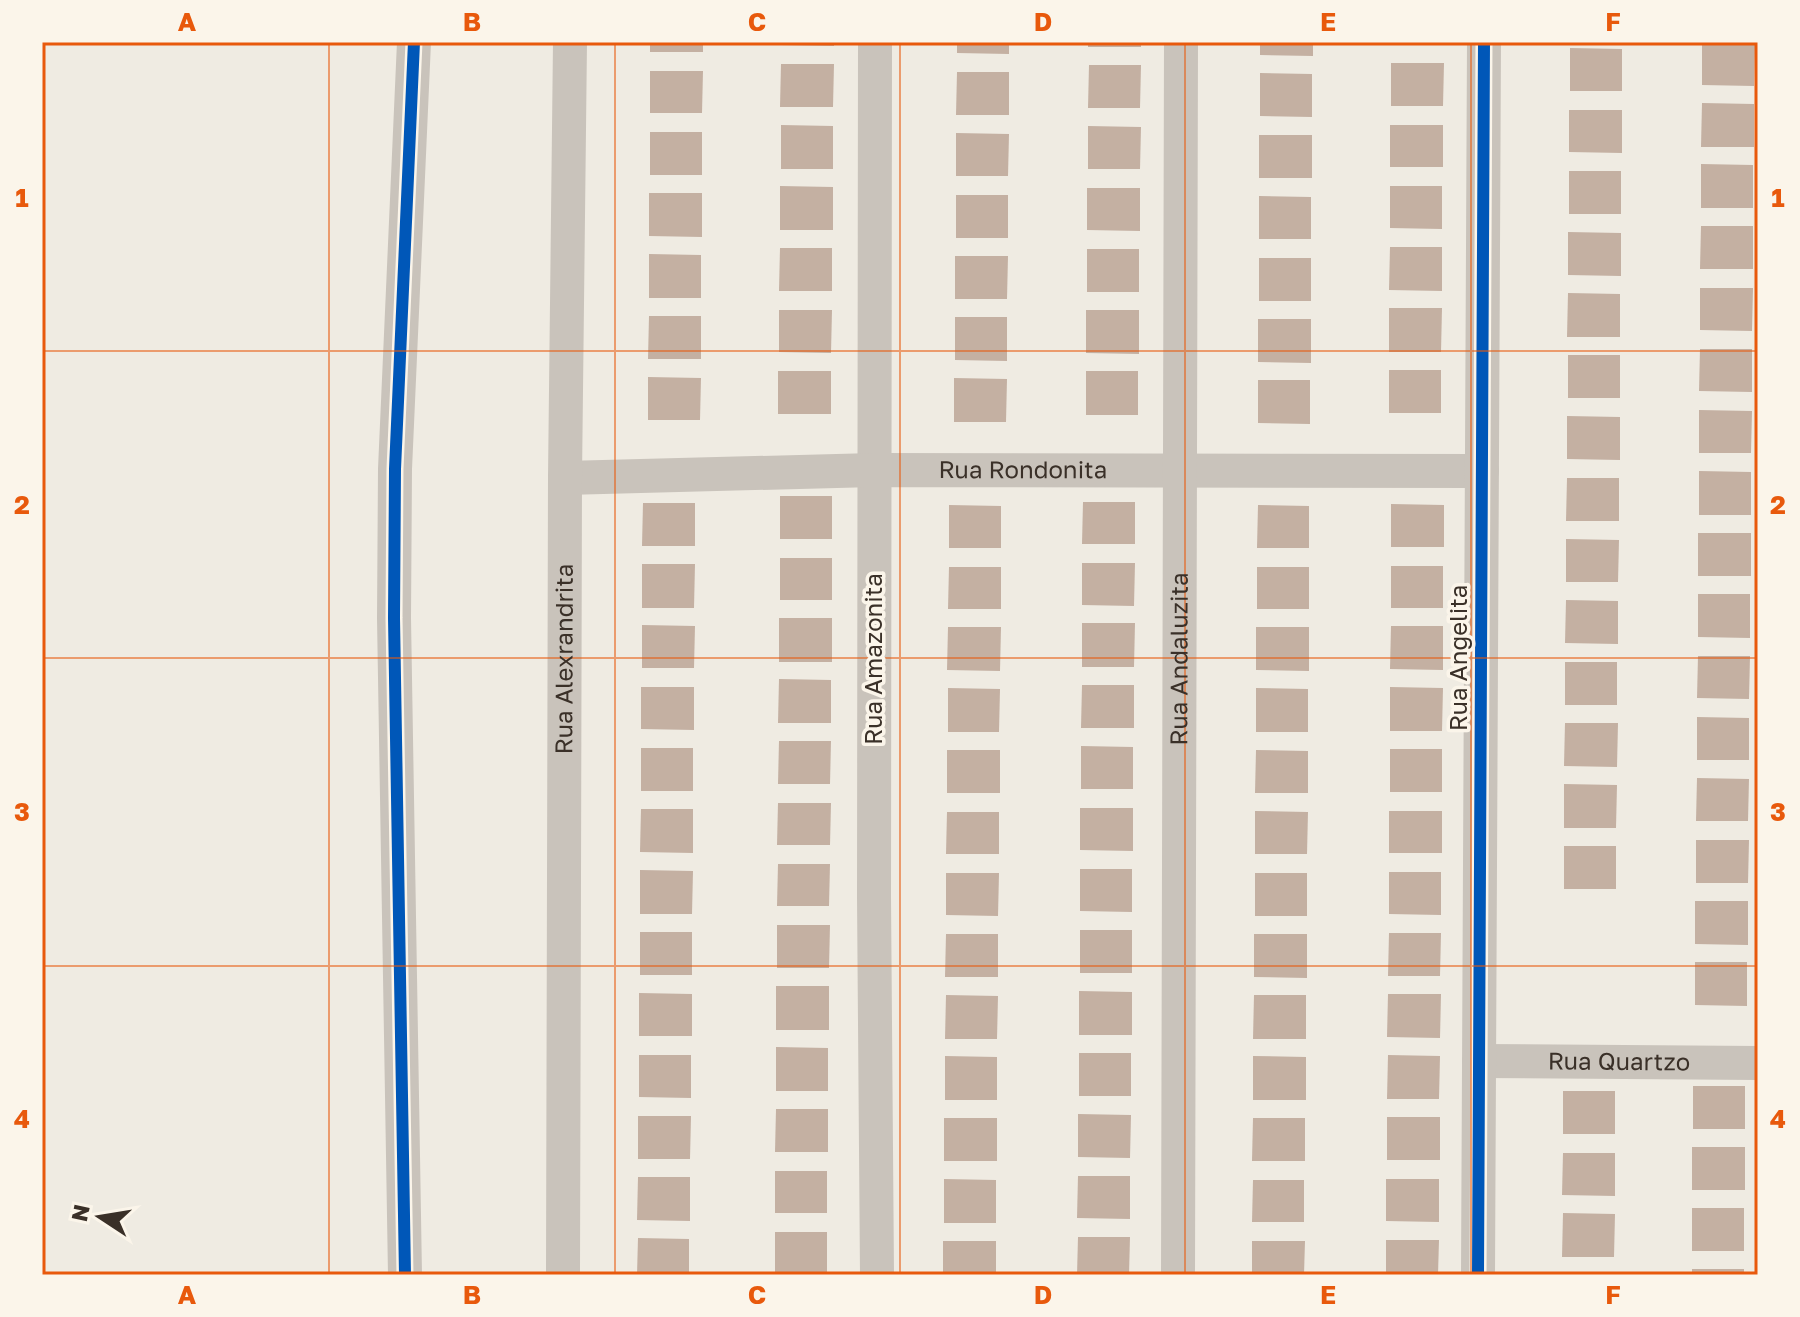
<svg xmlns="http://www.w3.org/2000/svg" width="1800" height="1317" viewBox="0 0 1800 1317" font-family="'Golos Text',sans-serif">
  <style>
    .building { fill: #c4b0a2 }
    .lines { fill: none; stroke-linecap: round; stroke-linejoin: round }
    .street { stroke: #c9c3bb; stroke-width: 34 }
    .cycleway-casing { stroke: #fbf5ea; stroke-width: 17 }
    .cycleway { stroke: #0057b8; stroke-width: 12 }
    .grid { fill: none; stroke: #e8590c; stroke-width: 2; stroke-opacity: 0.55 }
    .labels { text-anchor: middle; stroke-width: 7; stroke-linejoin: round; paint-order: stroke }
    .street-label { font-size: 24px; fill: #3a3028; stroke: #fbf5ea }
    .neatline { fill: none; stroke: #e8590c; stroke-width: 3 }
    .grid-label { font-size: 26px; text-anchor: middle; font-weight: bold; fill: #e8590c }
  </style>
  <rect width="100%" height="100%" fill="#efebe2"/>
  <g class="building">
    <rect x="650" y="42" width="53" height="10"/>
    <polygon points="781,42 834,42 834,46 781,45"/>
    <polygon points="957,42 1009,42 1009,54 957,53"/>
    <rect x="1088" y="42" width="53" height="5"/>
    <polygon points="1260,42 1313,42 1313,56 1260,55"/>
    <rect x="1391" y="42" width="53" height="3"/>
    <polygon points="1702,42 1755,42 1754,86 1702,85"/>
    <polygon points="1570,48 1622,49 1622,91 1570,91"/>
    <polygon points="1391,63 1444,63 1443,106 1391,106"/>
    <polygon points="781,64 834,64 833,107 780,107"/>
    <polygon points="1089,65 1141,65 1140,108 1088,108"/>
    <polygon points="650,71 703,71 702,113 650,113"/>
    <polygon points="957,72 1009,72 1009,115 956,115"/>
    <polygon points="1260,73 1312,74 1312,117 1260,116"/>
    <polygon points="1702,103 1754,104 1754,147 1701,147"/>
    <polygon points="1569,110 1622,110 1622,153 1569,152"/>
    <polygon points="781,125 833,126 833,169 781,169"/>
    <rect x="1390" y="125" width="53" height="42"/>
    <polygon points="1088,126 1141,127 1140,169 1088,169"/>
    <rect x="650" y="132" width="52" height="43"/>
    <polygon points="956,133 1009,134 1008,176 956,176"/>
    <rect x="1259" y="135" width="53" height="43"/>
    <polygon points="1701,164 1753,165 1753,208 1701,208"/>
    <rect x="1569" y="171" width="52" height="43"/>
    <polygon points="780,186 833,187 833,230 780,230"/>
    <polygon points="1390,186 1442,186 1442,229 1390,228"/>
    <polygon points="1087,188 1140,188 1140,231 1087,230"/>
    <polygon points="649,193 702,193 702,237 649,236"/>
    <rect x="956" y="195" width="52" height="43"/>
    <polygon points="1259,196 1311,197 1311,239 1259,239"/>
    <polygon points="1701,226 1753,226 1753,269 1700,269"/>
    <polygon points="1568,232 1621,233 1621,276 1568,275"/>
    <polygon points="1390,247 1442,247 1442,291 1389,290"/>
    <polygon points="780,248 832,248 832,291 779,291"/>
    <rect x="1087" y="249" width="52" height="43"/>
    <polygon points="649,254 701,255 701,298 649,298"/>
    <polygon points="955,256 1008,256 1007,299 955,299"/>
    <rect x="1259" y="258" width="52" height="43"/>
    <polygon points="1700,288 1753,288 1752,331 1700,330"/>
    <polygon points="1568,293 1620,294 1620,337 1567,337"/>
    <polygon points="1389,308 1442,308 1441,352 1389,352"/>
    <polygon points="779,310 832,310 831,353 779,352"/>
    <polygon points="1086,310 1139,310 1139,354 1086,353"/>
    <polygon points="649,316 701,316 701,359 648,359"/>
    <polygon points="955,317 1007,317 1007,361 955,360"/>
    <polygon points="1258,319 1311,319 1311,363 1258,362"/>
    <polygon points="1700,349 1752,349 1752,392 1699,391"/>
    <rect x="1568" y="355" width="52" height="43"/>
    <rect x="1389" y="370" width="52" height="43"/>
    <rect x="778" y="371" width="53" height="43"/>
    <rect x="1086" y="371" width="52" height="44"/>
    <polygon points="648,377 701,378 700,420 648,420"/>
    <polygon points="954,378 1007,379 1006,422 954,422"/>
    <polygon points="1258,380 1310,380 1310,424 1258,423"/>
    <polygon points="1699,410 1752,411 1751,453 1699,453"/>
    <polygon points="1567,416 1620,417 1620,460 1567,459"/>
    <polygon points="1699,471 1751,472 1751,515 1699,515"/>
    <polygon points="1567,478 1619,478 1619,521 1566,521"/>
    <rect x="780" y="496" width="52" height="43"/>
    <polygon points="1083,502 1135,502 1135,544 1082,544"/>
    <polygon points="643,503 695,503 695,546 642,546"/>
    <polygon points="1391,504 1444,505 1444,547 1391,547"/>
    <polygon points="949,505 1001,506 1001,548 949,548"/>
    <polygon points="1258,505 1309,506 1309,548 1257,548"/>
    <rect x="1698" y="533" width="53" height="43"/>
    <polygon points="1566,539 1619,540 1618,582 1566,582"/>
    <rect x="780" y="558" width="52" height="42"/>
    <polygon points="1082,563 1135,563 1134,606 1082,605"/>
    <polygon points="642,564 695,564 694,608 642,608"/>
    <rect x="1391" y="566" width="52" height="42"/>
    <polygon points="949,567 1001,567 1001,609 948,609"/>
    <rect x="1257" y="567" width="52" height="42"/>
    <polygon points="1698,594 1750,594 1750,638 1698,637"/>
    <polygon points="1566,600 1618,601 1618,644 1565,643"/>
    <rect x="779" y="618" width="53" height="44"/>
    <polygon points="1082,623 1135,623 1134,667 1082,667"/>
    <polygon points="642,625 695,626 694,668 642,668"/>
    <polygon points="1391,626 1443,626 1443,670 1390,669"/>
    <polygon points="948,627 1001,627 1000,671 947,670"/>
    <polygon points="1256,627 1309,627 1309,671 1256,670"/>
    <polygon points="1698,656 1750,656 1749,699 1697,698"/>
    <rect x="1565" y="662" width="52" height="43"/>
    <polygon points="779,679 831,680 831,723 778,723"/>
    <polygon points="1082,685 1134,685 1134,728 1081,728"/>
    <polygon points="641,687 694,687 694,730 641,729"/>
    <polygon points="1390,687 1443,688 1442,731 1390,731"/>
    <polygon points="948,688 1000,689 999,732 948,732"/>
    <polygon points="1256,688 1308,689 1308,732 1256,732"/>
    <polygon points="1697,717 1749,718 1749,760 1697,760"/>
    <polygon points="1565,723 1618,723 1617,767 1564,766"/>
    <polygon points="779,741 831,741 830,784 778,784"/>
    <polygon points="1081,746 1133,747 1133,789 1081,789"/>
    <rect x="641" y="748" width="52" height="43"/>
    <rect x="1390" y="749" width="52" height="43"/>
    <rect x="947" y="750" width="53" height="43"/>
    <polygon points="1256,750 1308,751 1308,793 1255,793"/>
    <polygon points="1697,778 1749,779 1748,821 1696,821"/>
    <polygon points="1564,784 1617,785 1616,828 1564,828"/>
    <polygon points="778,803 831,803 830,845 777,845"/>
    <polygon points="1080,808 1133,808 1133,851 1080,850"/>
    <polygon points="641,809 693,809 693,853 640,852"/>
    <polygon points="1255,811 1308,812 1307,854 1255,854"/>
    <rect x="1389" y="811" width="53" height="42"/>
    <polygon points="947,812 999,812 999,854 946,854"/>
    <polygon points="1696,840 1749,840 1748,883 1696,883"/>
    <rect x="1564" y="846" width="52" height="43"/>
    <polygon points="778,864 830,864 829,906 777,906"/>
    <polygon points="1080,869 1132,869 1132,912 1080,911"/>
    <polygon points="640,870 693,871 692,914 640,914"/>
    <polygon points="1389,872 1441,872 1441,915 1389,914"/>
    <polygon points="946,873 999,873 998,916 946,915"/>
    <rect x="1255" y="873" width="52" height="43"/>
    <polygon points="1695,901 1748,901 1748,945 1695,944"/>
    <polygon points="777,925 830,925 829,968 777,968"/>
    <rect x="1080" y="930" width="52" height="43"/>
    <rect x="640" y="932" width="52" height="43"/>
    <polygon points="1389,933 1441,933 1440,976 1388,976"/>
    <polygon points="946,934 998,934 998,977 945,977"/>
    <polygon points="1254,934 1307,934 1307,978 1254,977"/>
    <polygon points="1695,962 1747,962 1747,1006 1695,1005"/>
    <rect x="776" y="986" width="53" height="44"/>
    <polygon points="1079,991 1132,992 1132,1035 1079,1035"/>
    <polygon points="639,993 692,994 692,1036 639,1036"/>
    <polygon points="1388,994 1441,994 1440,1038 1387,1037"/>
    <polygon points="946,995 998,996 997,1039 945,1039"/>
    <polygon points="1254,995 1306,995 1306,1039 1253,1039"/>
    <polygon points="776,1047 828,1048 828,1091 776,1091"/>
    <rect x="1079" y="1053" width="52" height="43"/>
    <polygon points="639,1055 691,1055 691,1098 639,1097"/>
    <polygon points="1388,1055 1440,1056 1439,1099 1387,1099"/>
    <polygon points="945,1056 997,1057 997,1100 945,1100"/>
    <polygon points="1253,1056 1306,1057 1306,1100 1253,1100"/>
    <rect x="1693" y="1086" width="52" height="43"/>
    <rect x="1563" y="1091" width="52" height="43"/>
    <polygon points="776,1109 828,1109 828,1152 775,1152"/>
    <polygon points="1078,1114 1131,1115 1130,1158 1078,1157"/>
    <polygon points="638,1116 691,1116 690,1159 638,1159"/>
    <rect x="1387" y="1117" width="53" height="43"/>
    <rect x="944" y="1118" width="53" height="43"/>
    <polygon points="1253,1118 1305,1118 1305,1161 1252,1161"/>
    <rect x="1692" y="1147" width="53" height="43"/>
    <polygon points="1563,1153 1615,1153 1615,1196 1562,1195"/>
    <rect x="775" y="1171" width="52" height="42"/>
    <polygon points="1078,1176 1130,1176 1130,1219 1077,1218"/>
    <polygon points="638,1177 690,1177 690,1221 637,1220"/>
    <polygon points="944,1179 996,1180 996,1223 944,1223"/>
    <polygon points="1386,1179 1439,1179 1439,1222 1386,1221"/>
    <polygon points="1253,1180 1304,1180 1304,1222 1252,1222"/>
    <rect x="1692" y="1208" width="52" height="43"/>
    <polygon points="1563,1213 1615,1214 1614,1257 1562,1257"/>
    <rect x="775" y="1232" width="52" height="43"/>
    <polygon points="1078,1237 1130,1237 1129,1275 1077,1275"/>
    <polygon points="638,1238 689,1239 689,1275 637,1275"/>
    <polygon points="1386,1240 1439,1240 1438,1275 1386,1275"/>
    <rect x="943" y="1241" width="53" height="34"/>
    <polygon points="1252,1241 1305,1241 1304,1275 1252,1275"/>
    <rect x="1692" y="1269" width="52" height="6"/>
  </g>
  <g class="lines">
    <g class="street">
      <polyline points="875,42 874,897 877,1275"/>
      <path id="s1" d="M565,478L874,470L1482,471"/>
      <path id="s2" d="M1479,1061L1758,1063"/>
      <polyline points="405,1275 394,618 395,469 414,42"/>
      <path id="s3" d="M563,1275L565,478L570,42"/>
      <path id="s4" d="M1178,1275L1181,42"/>
      <polyline points="1478,1275 1484,42"/>
    </g>
    <defs>
      <g id="cycleway">
        <polyline points="405,1275 394,618 395,469 414,42"/>
        <polyline points="1478,1275 1484,42"/>
      </g>
    </defs>
    <use href="#cycleway" class="cycleway-casing"/>
    <use href="#cycleway" class="cycleway"/>
  </g>
  <path class="grid" d="M329,42V1275M615,42V1275M900,42V1275M1185,42V1275M1471,42V1275M42,351H1758M42,658H1758M42,966H1758"/>
  <g class="labels">
    <g class="street-label">
      <text dy="8" stroke="none"><textPath href="#s1" startOffset="458">Rua Rondonita</textPath></text>
      <text dy="8" stroke="none"><textPath href="#s3" startOffset="616">Rua Alexrandrita</textPath></text>
      <text dy="8" stroke="none"><textPath href="#s4" startOffset="616">Rua Andaluzita</textPath></text>
      <text transform="translate(1459 658) rotate(-90)" y="8">Rua Angelita</text>
      <text transform="translate(874 659) rotate(-90)" y="8">Rua Amazonita</text>
      <text dy="8" stroke="none"><textPath href="#s2" startOffset="140">Rua Quartzo</textPath></text>
    </g>
  </g>
  <rect width="1800" height="1317" fill="none" stroke="#fbf5ea" stroke-width="88"/>
  <g transform="translate(100 1217) rotate(282)" stroke="#fbf5ea" stroke-width="6" paint-order="stroke">
  <path d="M0-6L14 30L0 20L-14 30Z" fill="#3a3028"/>
  <text y="-12" font-size="22" font-weight="bold" text-anchor="middle" fill="#3a3028">N</text>
  </g>
  <rect x="44" y="44" width="1712" height="1229" class="neatline"/>
  <g class="grid-label">
    <text x="187" y="31">A</text>
    <text x="472" y="31">B</text>
    <text x="757" y="31">C</text>
    <text x="1043" y="31">D</text>
    <text x="1328" y="31">E</text>
    <text x="1613" y="31">F</text>
    <text x="22" y="207">1</text>
    <text x="1778" y="207">1</text>
    <text x="22" y="514">2</text>
    <text x="1778" y="514">2</text>
    <text x="22" y="821">3</text>
    <text x="1778" y="821">3</text>
    <text x="22" y="1128">4</text>
    <text x="1778" y="1128">4</text>
    <text x="187" y="1304">A</text>
    <text x="472" y="1304">B</text>
    <text x="757" y="1304">C</text>
    <text x="1043" y="1304">D</text>
    <text x="1328" y="1304">E</text>
    <text x="1613" y="1304">F</text>
  </g>
</svg>
